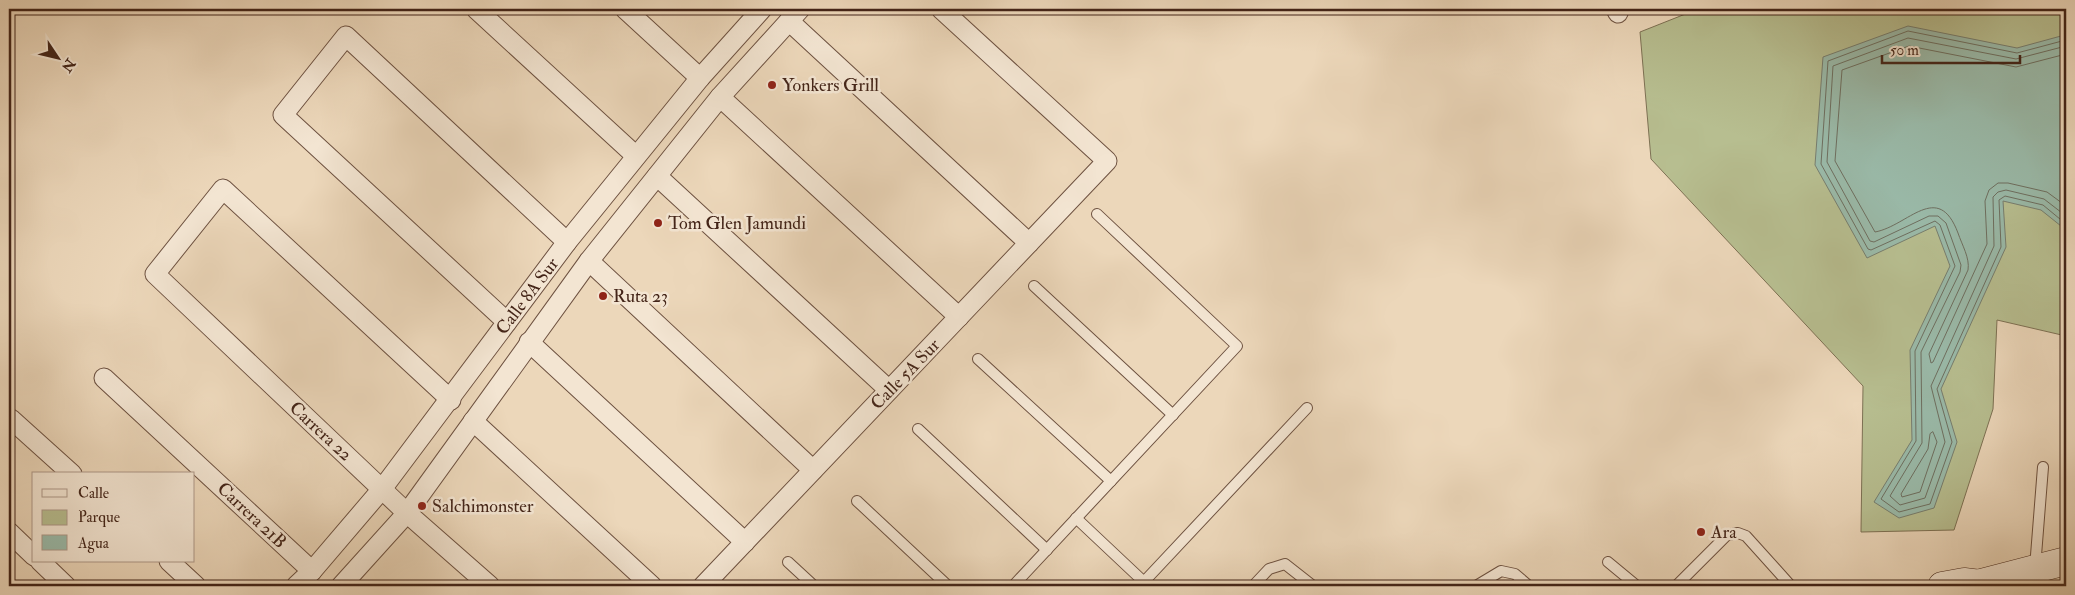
<svg xmlns="http://www.w3.org/2000/svg" width="2075" height="595" viewBox="0 0 2075 595" font-family="'IM FELL Double Pica',serif">
  <style>
    .green { fill: #b7be90; stroke: #7d7154 }
    .water { fill: #9abaa9; stroke: #777e6f }
    .lines { fill: none; stroke-linecap: round; stroke-linejoin: round }
    .shore { stroke: #6e6f60; stroke-width: 1 }
    .lane-casing { stroke: #6d5140; stroke-width: 12 }
    .street-casing { stroke: #6d5140; stroke-width: 21 }
    .secondary-casing { stroke: #432418; stroke-width: 29 }
    .lane { stroke: #f3e5d2; stroke-width: 10 }
    .street { stroke: #f3e5d2; stroke-width: 19 }
    .secondary { stroke: #f3e5d2; stroke-width: 28 }
    .poi-dot { fill: #8f2418; stroke: #f3e5d2; stroke-width: 2 }
    .labels { text-anchor: middle; stroke-width: 5; stroke-linejoin: round; paint-order: stroke }
    .poi-label { font-size: 18px; fill: #432418; stroke: #f3e5d2; text-anchor: start }
    .street-label { font-size: 18px; fill: #432418; stroke: #f3e5d2 }
  </style>
  <rect width="100%" height="100%" fill="#ecd7ba"/>
  <filter id="stains"><feTurbulence type="fractalNoise" baseFrequency=".004" numOctaves="4"/><feColorMatrix values="0 0 0 0 .2 0 0 0 0 .09 0 0 0 0 .02 0 0 0 .5 -.17"/></filter>
  <radialGradient id="worn" r=".72"><stop offset=".6" stop-color="#630" stop-opacity="0"/><stop offset="1" stop-color="#630" stop-opacity=".3"/></radialGradient>
  <polygon class="green" points="1698,9 2066,9 2066,336 1997,320 1993,409 1954,530 1861,532 1863,386 1651,159 1640,32"/>
  <polygon class="water" points="1908,26 2017,48 2061,36 2066,30 2066,230 2041,210 2003,201 2006,247 1941,389 1957,442 1934,508 1899,518 1874,502 1912,440 1910,350 1950,266 1935,226 1867,258 1815,165 1823,57"/>
  <g class="lines">
    <g class="shore">
      <polyline points="2066,37 2062,41 2017,53 1908,31 1828,61 1821,164 1868,249 1871,250 1935,221 1940,225 1955,266 1915,351 1916,441 1881,499 1899,512 1930,504 1952,442 1937,389 2001,247 1999,200 2005,196 2043,205 2066,224"/>
      <polyline points="2066,46 2016,59 1908,38 1833,66 1827,162 1870,241 1874,242 1929,216 1938,216 1946,223 1961,265 1960,272 1921,352 1922,443 1890,496 1900,505 1925,498 1945,442 1931,386 1994,246 1993,197 1998,192 2006,190 2044,199 2066,216"/>
      <path d="M2066,54L2016,67L1909,46L1842,70L1835,161L1875,232C1908,226 1938,180 1958,233C1962,245 1970,258 1968,270L1929,354L1931,363L1933,362L1987,244L1985,201L1989,190L1998,183H2008L2047,192L2066,206"/>
      <polygon points="1933,432 1937,442 1920,492 1902,497 1901,494 1928,449 1930,434"/>
    </g>
    <defs>
      <g id="lane">
        <polyline points="1034,286 1173,415"/>
        <polyline points="978,359 1111,481"/>
        <polyline points="918,429 1047,550"/>
        <polyline points="857,501 948,586"/>
        <polyline points="1076,518 1144,582"/>
        <polyline points="788,562 814,586"/>
        <polyline points="1608,562 1637,586"/>
        <polyline points="2035,568 2043,467"/>
        <polyline points="1013,586 1237,346 1097,214"/>
        <polyline points="1140,586 1307,408"/>
        <polyline points="1253,586 1269,569 1285,564 1313,586"/>
        <polyline points="1476,586 1501,571 1515,574 1529,586"/>
        <polyline points="1676,586 1727,535 1738,533 1746,536 1791,586"/>
        <polyline points="1770,586 1784,586"/>
      </g>
      <g id="street">
        <polyline points="476,9 636,156"/>
        <polyline points="625,9 700,78"/>
        <polyline points="1616,9 1618,13"/>
        <polyline points="789,21 1029,243"/>
        <polyline points="720,97 959,317"/>
        <polyline points="657,176 889,390"/>
        <polyline points="589,261 813,470"/>
        <polyline points="507,322 283,115 346,36 567,242"/>
        <polyline points="529,342 745,542"/>
        <polyline points="104,378 312,571"/>
        <polyline points="451,400 223,189 155,274 407,513 490,586"/>
        <polyline points="11,419 72,474"/>
        <polyline points="473,421 652,586"/>
        <polyline points="9,532 34,556"/>
        <polyline points="40,561 66,586"/>
        <polyline points="169,561 196,586"/>
        <polyline points="296,586 312,571 382,489 567,242 700,78 762,9"/>
        <polyline points="341,586 407,513 589,261 720,97 800,9"/>
        <polyline points="703,586 1107,161 941,9"/>
      </g>
      <g id="secondary">
        <polyline points="1981,583 2066,561"/>
        <polyline points="1942,586 1964,582 1997,586"/>
      </g>
    </defs>
    <use href="#lane" class="lane-casing"/>
    <use href="#street" class="street-casing"/>
    <use href="#secondary" class="secondary-casing"/>
    <use href="#lane" class="lane"/>
    <use href="#street" class="street"/>
    <use href="#secondary" class="secondary"/>
  </g>
  <g class="poi-dot">
    <circle cx="772" cy="85" r="5"/>
    <circle cx="658" cy="223" r="5"/>
    <circle cx="603" cy="296" r="5"/>
    <circle cx="422" cy="506" r="5"/>
    <circle cx="1701" cy="532" r="5"/>
  </g>
  <g class="labels">
    <g class="poi-label">
      <text x="782" y="91">Yonkers Grill</text>
      <text x="668" y="229">Tom Glen Jamundi</text>
      <text x="613" y="302">Ruta 23</text>
      <text x="432" y="512">Salchimonster</text>
      <text x="1711" y="538">Ara</text>
    </g>
    <g class="street-label">
      <text transform="translate(527 296) rotate(-53)" y="6">Calle 8A Sur</text>
      <text transform="translate(905 374) rotate(-46)" y="6">Calle 5A Sur</text>
      <text transform="translate(321 431) rotate(43)" y="6">Carrera 22</text>
      <text transform="translate(252 515) rotate(43)" y="6">Carrera 21B</text>
    </g>
  </g>
  <rect width="2075" height="595" fill="none" stroke="#ecd7ba" stroke-width="30"/>
  <rect x="10" y="10" width="2055" height="575" fill="none" stroke="#432418" stroke-width="2.5"/>
  <rect x="15" y="15" width="2045" height="565" fill="none" stroke="#432418"/>
  <rect x="32" y="472" width="162" height="90" fill="#f3e5d2" stroke="#ad9888"/>
  <rect x="42" y="489" width="25" height="8" fill="#f3e5d2" stroke="#ad9888"/>
  <text x="78" y="498" font-size="15" fill="#432418">Calle</text>
  <rect x="42" y="510" width="25" height="15" fill="#b7be90" stroke="#ad9888"/>
  <text x="78" y="522" font-size="15" fill="#432418">Parque</text>
  <rect x="42" y="535" width="25" height="15" fill="#9abaa9" stroke="#ad9888"/>
  <text x="78" y="548" font-size="15" fill="#432418">Agua</text>
  <g transform="translate(58 58) rotate(125)" stroke="#f3e5d2" stroke-width="4" paint-order="stroke">
  <path d="M0-4L9 19L0 12L-9 19Z" fill="#432418"/>
  <text y="-8" font-size="14" font-weight="bold" text-anchor="middle" fill="#432418">N</text>
  </g>
  <path d="M1882 55v8h138v-8" fill="none" stroke="#432418" stroke-width="2.5"/>
  <text x="1890" y="55" font-size="15" fill="#432418" stroke="#f3e5d2" stroke-width="4" paint-order="stroke">50 m</text>
  <rect width="100%" height="100%" filter="url(#stains)"/>
  <rect width="100%" height="100%" fill="url(#worn)"/>
</svg>
